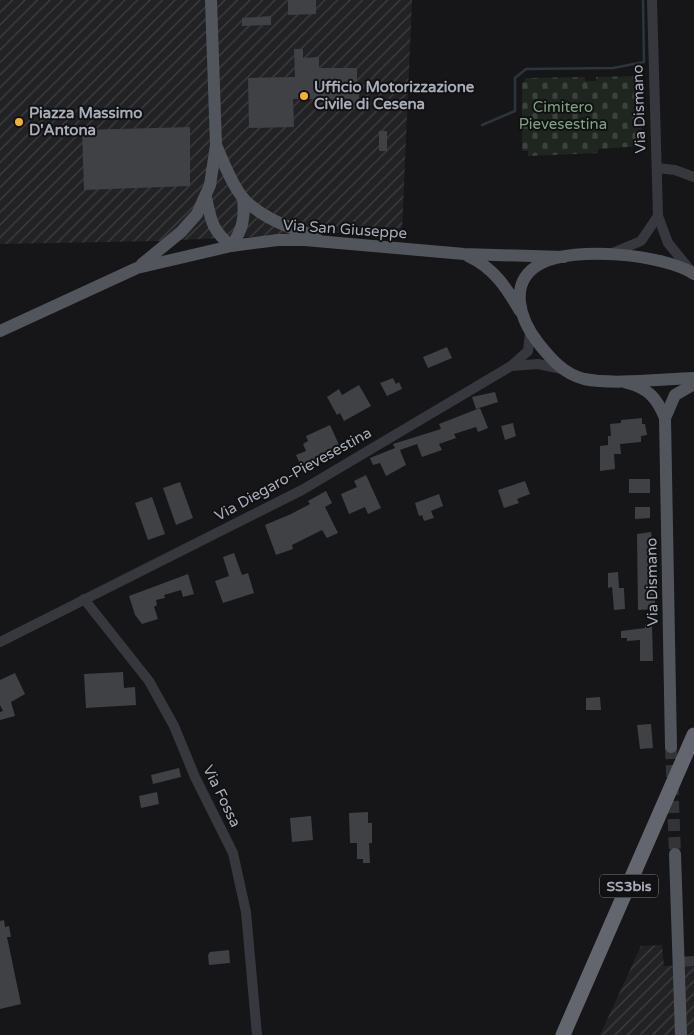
<svg xmlns="http://www.w3.org/2000/svg" width="694" height="1035" viewBox="0 0 694 1035" font-family="'Varela Round',sans-serif">
  <style>
    .industrial { fill: url(#industrial-furrows) }
    .cemetery { fill: url(#cemetery-stones) }
    .lines { fill: none; stroke-linecap: round; stroke-linejoin: round }
    .stream { stroke: #2c353c; stroke-width: 2.5 }
    .building { fill: #404145 }
    .major-tunnel { stroke: #333438; stroke-width: 12; stroke-dasharray: 12 6; stroke-linecap: butt }
    .minor { stroke: #37383d; stroke-width: 10 }
    .major { stroke: #53555c; stroke-width: 12 }
    .highway { stroke: #63666e; stroke-width: 15 }
    .poi-dot { fill: #f2b134; stroke: #111113; stroke-width: 2 }
    .labels { text-anchor: middle; stroke-width: 4; stroke-linejoin: round; paint-order: stroke }
    .shield { fill: #111113; stroke: #7b7e86; stroke-width: 1 }
    .shield-label { font-size: 14px; font-weight: bold; fill: #a8adb8 }
    .poi-label { font-size: 15px; font-weight: bold; fill: #a8adb8; stroke: #111113; text-anchor: start }
    .park-label { font-size: 15px; fill: #7fa381; stroke: #111113 }
    .street-label { font-size: 15px; fill: #a8adb8; stroke: #111113 }
  </style>
  <defs>
    <pattern id="industrial-furrows" width="10" height="10" patternUnits="userSpaceOnUse" patternTransform="scale(1.25)"><rect width="10" height="10" fill="#222225"/><path d="M-1 1l2-2M0 10L10 0M9 11l2-2" fill="none" stroke="#3f3f43"/></pattern>
    <pattern id="cemetery-stones" width="16" height="16" patternUnits="userSpaceOnUse" patternTransform="scale(1.25)"><rect width="16" height="16" fill="#1e261f"/><path d="M2 7V4a2 2 0 0 1 4 0v3zM10 15v-3a2 2 0 0 1 4 0v3z" fill="#3c433d"/></pattern>
  </defs>
  <rect width="100%" height="100%" fill="#161618"/>
  <g class="industrial">
    <polygon points="0,0 412,0 402,230 158,241 0,244"/>
    <polygon points="662,945 664,966 694,965 694,1035 600,1035 641,946"/>
  </g>
  <polygon class="cemetery" points="641,76 642,146 598,149 598,153 528,156 528,151 522,151 522,82 525,82 525,78 585,77 585,81 596,81 596,77"/>
  <g class="lines">
    <polyline class="stream" points="482,125 515,111 515,78 526,69 613,68 644,62 643,0"/>
  </g>
  <g class="building">
    <polygon points="288,0 316,0 316,14 288,15"/>
    <polygon points="271,16 271,25 242,26 242,18"/>
    <polygon points="294,49 303,49 303,58 319,57 319,68 357,68 357,84 362,84 362,92 359,92 359,109 331,109 331,99 293,99 294,127 249,128 248,78 295,77"/>
    <polygon points="190,127 190,186 84,190 82,130"/>
    <rect x="379" y="131" width="8" height="20"/>
    <polygon points="447,347 452,358 428,368 423,357"/>
    <polygon points="393,378 396,384 399,382 402,389 387,396 380,383"/>
    <polygon points="359,385 371,406 344,421 340,413 337,415 327,397 339,389 342,395"/>
    <polygon points="495,392 498,402 476,409 472,397"/>
    <polygon points="480,408 488,428 478,432 476,427 454,434 456,438 439,444 442,450 422,457 417,444 400,450 406,465 386,476 380,463 373,465 370,458 395,448 393,444 441,429 439,424"/>
    <polygon points="642,418 642,424 645,424 647,435 641,436 641,442 620,444 621,454 614,454 615,469 600,471 600,446 608,445 608,436 611,436 610,424 621,423 621,420"/>
    <polygon points="513,423 516,436 505,440 501,426"/>
    <polygon points="330,425 340,447 314,459 315,462 302,468 296,455 306,451 303,444 308,441 306,436"/>
    <polygon points="366,475 381,508 368,514 365,507 349,514 341,494 357,487 354,481"/>
    <rect x="629" y="479" width="21" height="14"/>
    <polygon points="525,481 530,494 517,499 519,503 504,508 498,490"/>
    <polygon points="180,482 193,518 176,525 163,488"/>
    <polygon points="326,491 332,503 325,507 338,533 327,538 322,530 292,545 293,549 276,555 265,525 291,514 310,504 308,501"/>
    <polygon points="439,494 443,506 431,511 434,518 424,521 422,515 419,516 415,503"/>
    <polygon points="152,497 165,534 148,540 135,503"/>
    <polygon points="635,507 650,507 650,518 635,519"/>
    <polygon points="651,532 654,553 651,553 652,594 655,594 655,609 638,610 637,534"/>
    <polygon points="234,553 242,575 248,573 254,593 223,603 215,581 229,576 223,557"/>
    <polygon points="618,572 619,588 624,588 625,609 614,610 612,587 608,588 608,573"/>
    <polygon points="188,574 194,594 183,597 181,590 164,595 165,598 156,600 157,605 154,607 158,619 142,624 135,615 129,596"/>
    <polygon points="645,624 652,624 653,661 640,661 640,640 627,641 627,638 621,638 621,631 645,628"/>
    <polygon points="123,672 124,688 135,687 136,705 86,708 84,674"/>
    <polygon points="15,673 25,694 11,702 15,716 0,720 0,712 3,711 0,705 0,680"/>
    <polygon points="600,697 601,710 586,710 586,698"/>
    <polygon points="651,724 653,748 640,749 637,725"/>
    <polygon points="179,768 181,777 153,784 151,775"/>
    <polygon points="157,792 159,804 141,808 139,796"/>
    <polygon points="368,812 368,823 372,823 372,843 369,843 370,863 363,863 363,859 357,859 357,843 350,843 349,813"/>
    <polygon points="311,816 313,840 292,842 290,818"/>
    <polygon points="4,920 5,927 9,926 11,937 7,937 21,1004 0,1009 0,921"/>
    <polygon points="229,950 230,963 209,965 208,955 210,952"/>
  </g>
  <g class="lines">
    <polyline class="major-tunnel" points="671,747 675,854"/>
    <g class="minor">
      <polyline points="652,0 658,216 668,243 691,271"/>
      <polyline points="657,168 675,170 694,177"/>
      <polyline points="612,253 641,241 658,216"/>
      <polyline points="512,366 538,364 562,369"/>
      <polyline points="84,599 149,681 174,726 195,777 233,853 246,912 257,1035"/>
      <polyline points="0,642 302,490 511,366 528,351 530,333"/>
      <polyline points="679,962 694,961"/>
    </g>
    <g class="major">
      <path d="M216,145C224,163 231,183 243,198C261,218 291,229 316,236"/>
      <path d="M206,197C211,221 212,230 231,246"/>
      <path d="M231,246C243,230 245,217 243,198"/>
      <path d="M468,256C494,268 506,287 520,311"/>
      <polyline points="142,264 181,232 197,214 210,185 216,145 211,0"/>
      <path d="M694,274C664,254 574,246 542,263C506,281 520,320 539,344C551,359 564,374 584,379C614,385 662,379 694,378"/>
      <polyline points="0,331 137,268 231,246 278,240 305,240 464,254 564,257"/>
      <path d="M627,383C648,388 657,398 665,418"/>
      <polyline points="671,747 665,418 675,395 694,384"/>
      <polyline points="675,854 681,1035"/>
    </g>
    <polyline class="highway" points="563,1035 694,735"/>
  </g>
  <g class="poi-dot">
    <circle cx="304" cy="96" r="5"/>
    <circle cx="19" cy="122" r="5"/>
  </g>
  <g class="labels">
    <rect class="shield" x="600" y="874.5" width="58" height="23" rx="4"/>
    <g class="shield-label">
      <text x="629" y="891">SS3bis</text>
    </g>
    <g class="poi-label">
      <text x="314" y="92">Ufficio Motorizzazione<tspan x="314" dy="17">Civile di Cesena</tspan></text>
      <text x="29" y="118">Piazza Massimo<tspan x="29" dy="17">D'Antona</tspan></text>
    </g>
    <g class="park-label">
      <text x="563" y="112">Cimitero<tspan x="563" dy="17">Pievesestina</tspan></text>
    </g>
    <g class="street-label">
      <text transform="translate(639 109) rotate(-92)" y="5">Via Dismano</text>
      <text transform="translate(345 229) rotate(4)" y="5">Via San Giuseppe</text>
      <text transform="translate(293 474) rotate(-29)" y="5">Via Diegaro-Pievesestina</text>
      <text transform="translate(652 582) rotate(-91)" y="5">Via Dismano</text>
      <text transform="translate(222 796) rotate(64)" y="5">Via Fossa</text>
    </g>
  </g>
</svg>
